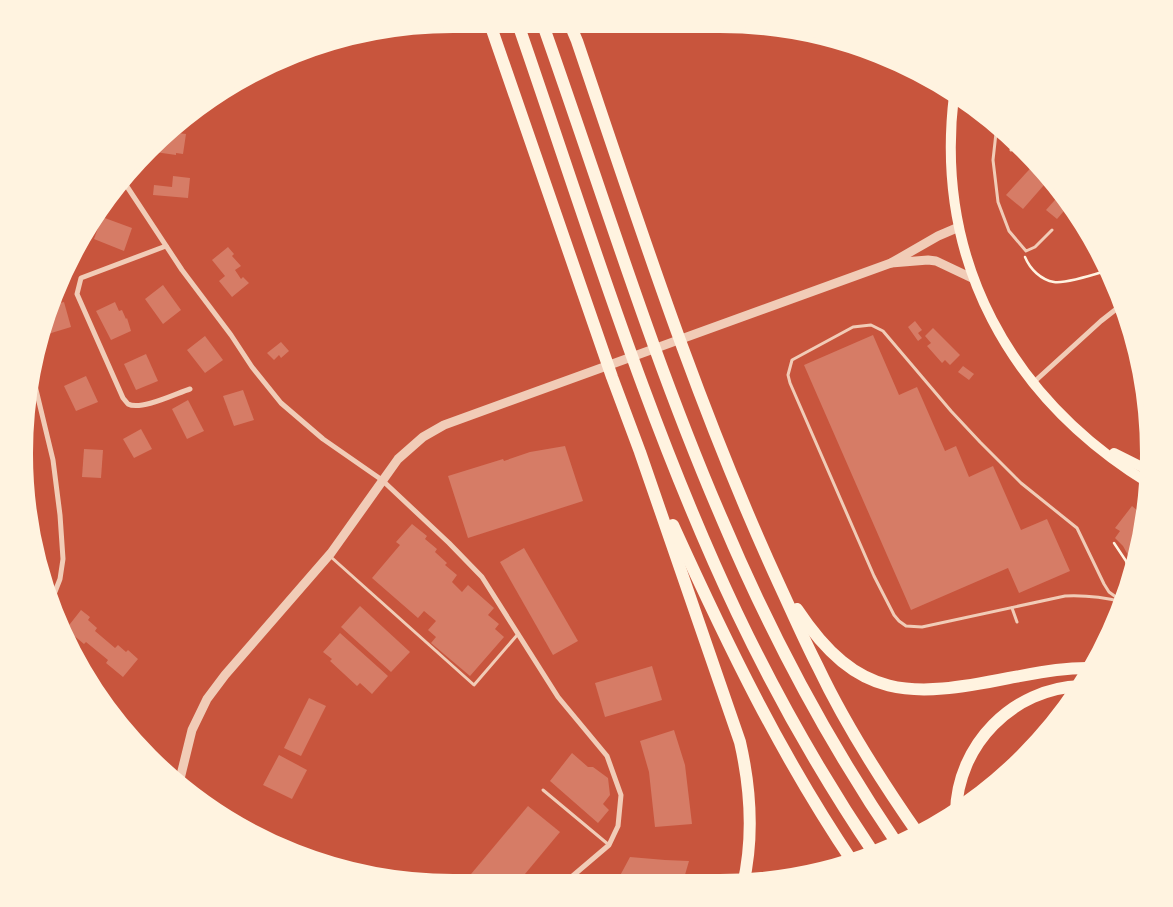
<svg xmlns="http://www.w3.org/2000/svg" width="1173" height="907" viewBox="0 0 1173 907" font-family="Mulish,sans-serif">
  <style>
    .building { fill: #d67c66 }
    .lines { fill: none; stroke-linecap: round; stroke-linejoin: round }
    .path { stroke: #fff3e0; stroke-width: 2.5 }
    .service { stroke: #f1ccb7; stroke-width: 3 }
    .minor { stroke: #f1ccb7; stroke-width: 5 }
    .tertiary { stroke: #f1ccb7; stroke-width: 9 }
    .secondary { stroke: #fff3e0; stroke-width: 10 }
    .motorway { stroke: #fff3e0; stroke-width: 12 }
    .rim { fill: none; stroke: #fff3e0; stroke-width: 6 }
  </style>
  <rect width="100%" height="100%" fill="#c8553d"/>
  <g class="building">
    <polygon points="169,132 186,134 183,154 176,153 176,155 155,152 157,141"/>
    <polygon points="1037,161 1051,177 1023,209 1006,195"/>
    <polygon points="173,176 190,178 188,198 153,195 154,185 172,187"/>
    <polygon points="1062,192 1070,204 1057,219 1046,210"/>
    <polygon points="102,217 132,228 124,251 94,239"/>
    <polygon points="228,247 234,254 232,256 241,266 235,270 241,279 243,277 249,283 232,297 219,281 225,276 212,260"/>
    <polygon points="163,285 181,310 163,324 145,299"/>
    <polygon points="64,302 71,327 48,334 44,322 51,305"/>
    <polygon points="115,302 119,311 122,310 126,319 127,318 131,331 111,340 96,311"/>
    <polygon points="915,321 922,330 918,333 922,338 918,341 908,327"/>
    <polygon points="933,328 960,355 950,365 945,360 942,363 927,346 931,343 925,336"/>
    <polygon points="873,335 899,395 917,387 945,451 956,446 969,477 993,466 1021,530 1047,519 1070,571 1019,593 1008,568 911,610 804,365"/>
    <polygon points="205,336 223,360 205,373 187,350"/>
    <polygon points="281,342 289,351 281,358 279,355 274,360 267,353"/>
    <polygon points="146,354 158,381 136,390 124,364"/>
    <polygon points="963,366 974,374 969,380 958,372"/>
    <polygon points="86,376 98,402 76,411 64,386"/>
    <polygon points="243,390 254,420 234,426 223,396"/>
    <polygon points="188,400 204,431 187,439 172,409"/>
    <polygon points="141,429 152,449 134,458 123,439"/>
    <polygon points="565,446 583,501 468,538 448,476 503,459 504,461 530,452"/>
    <polygon points="84,449 103,450 101,478 82,477"/>
    <polygon points="1132,506 1145,517 1138,557 1137,553 1129,557 1123,546 1115,538 1120,531 1115,528"/>
    <polygon points="412,524 427,536 425,539 437,549 435,552 447,563 445,565 457,575 452,582 462,592 468,585 494,608 488,615 499,624 495,629 504,637 470,676 431,643 436,637 428,630 436,621 424,611 418,618 372,578 400,545 396,542"/>
    <polygon points="524,548 578,641 553,655 500,562"/>
    <polygon points="360,606 410,652 391,672 341,627"/>
    <polygon points="81,610 90,617 88,620 97,628 95,631 115,648 118,645 126,652 128,650 138,659 123,677 106,663 108,660 86,642 84,644 66,629"/>
    <polygon points="340,633 388,676 372,694 360,683 357,686 330,661 332,659 323,652"/>
    <polygon points="652,666 662,700 605,717 595,683"/>
    <polygon points="309,698 326,706 301,756 284,748"/>
    <polygon points="674,730 685,765 692,824 655,827 649,772 640,741"/>
    <polygon points="572,753 588,767 593,767 608,778 610,795 603,804 609,810 598,823 550,781"/>
    <polygon points="279,755 307,770 292,799 263,785"/>
    <polygon points="528,806 560,832 515,886 461,886"/>
    <polygon points="630,857 665,860 689,861 682,885 615,885"/>
  </g>
  <g class="lines">
    <g class="path">
      <path d="M1025,257C1030,269 1041,280 1054,282C1066,284 1096,274 1109,270"/>
      <polyline points="1114,543 1126,561 1131,581"/>
    </g>
    <g class="service">
      <polyline points="997,124 993,160 998,202 1009,231 1026,251 1035,247 1052,230"/>
      <polyline points="1016,145 1023,156"/>
      <polyline points="1011,150 1017,144"/>
      <polyline points="331,557 474,685 518,634"/>
      <path d="M1123,602L1109,592L1104,584L1077,528L1021,483L980,442L951,411L883,331L871,325L853,327L792,360L788,375L790,383L874,576L894,615L899,621L906,626L922,627L1065,596C1086,595 1103,597 1123,602"/>
      <polyline points="1012,608 1017,622"/>
      <polyline points="543,790 609,845"/>
    </g>
    <g class="minor">
      <polyline points="122,182 126,185 182,270 231,335 252,367 281,403 323,439 382,480 449,543 482,577 558,697 607,756 621,795 618,826 609,845 562,885"/>
      <path d="M166,246L81,278L77,294L123,398C123,398 128,404 128,404C141,411 177,393 190,389"/>
      <polyline points="32,373 53,460 60,515 63,559 60,579 51,602"/>
      <polyline points="1034,382 1101,321 1124,303"/>
    </g>
    <g class="tertiary">
      <polyline points="891,263 928,260 936,261 974,279"/>
      <polyline points="179,783 192,730 207,699 225,675 331,553 398,459 423,437 444,425 891,263 938,236 959,227"/>
    </g>
    <g class="secondary">
      <path d="M954,95C934,261 1010,398 1150,484"/>
      <polyline points="1114,453 1150,471"/>
    </g>
    <g class="motorway">
      <path d="M489,21L612,377L640,452L740,742C751,790 754,837 743,885"/>
      <path d="M517,21C586,220 647,423 737,613C777,697 823,778 875,855"/>
      <path d="M542,22C601,188 652,357 722,519C770,633 828,742 898,845"/>
      <path d="M569,22L577,41C639,224 698,408 779,584C792,612 804,640 818,667C846,726 882,782 919,835"/>
      <path d="M673,525C727,644 781,756 854,864"/>
      <path d="M797,609C858,701 910,698 1009,678C1037,673 1065,667 1093,668"/>
      <path d="M956,813C957,745 1013,688 1081,686"/>
    </g>
  </g>
  <path d="M0 0H1173V907H0ZM453 30H720A423 423 0 0 1 1143 453V454A423 423 0 0 1 720 877H453A423 423 0 0 1 30 454V453A423 423 0 0 1 453 30Z" fill="#fff3e0" fill-rule="evenodd"/>
  <path class="rim" d="M453 30H720A423 423 0 0 1 1143 453V454A423 423 0 0 1 720 877H453A423 423 0 0 1 30 454V453A423 423 0 0 1 453 30Z"/>
</svg>
